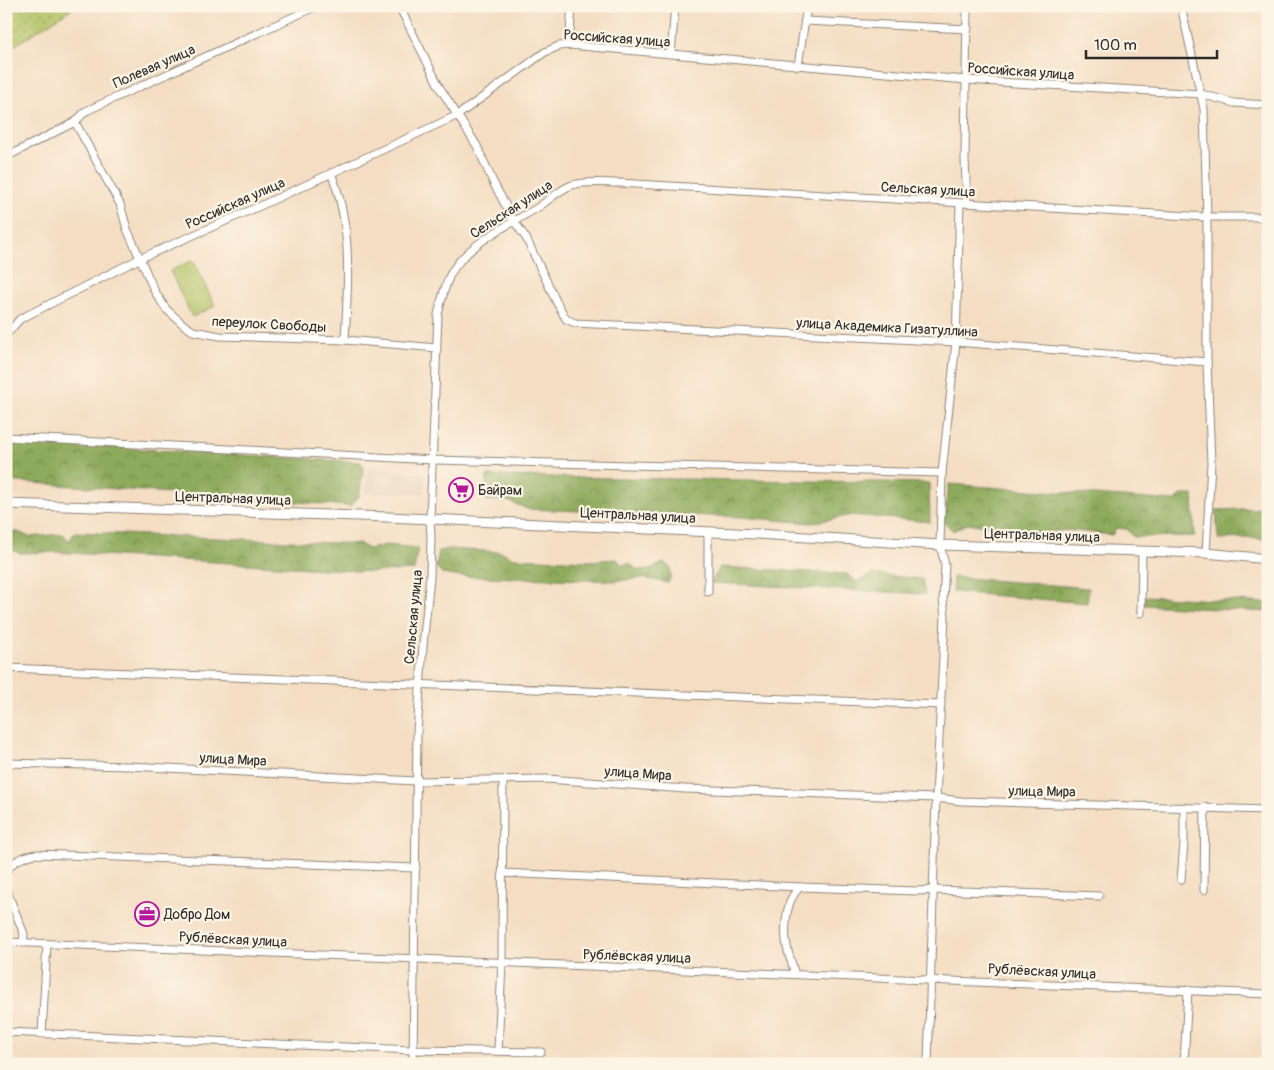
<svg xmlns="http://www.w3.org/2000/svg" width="1274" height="1070" viewBox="0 0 1274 1070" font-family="Pangolin,sans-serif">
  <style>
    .built { fill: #e3ccb3 }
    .grass { fill: url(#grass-dots); stroke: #6f7849 }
    .forest { fill: url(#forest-crowns); stroke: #5c6a44 }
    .garden { fill: #b3c467; stroke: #6f7849 }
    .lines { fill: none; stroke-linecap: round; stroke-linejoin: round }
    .minor-casing { stroke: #908476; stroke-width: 9 }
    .tertiary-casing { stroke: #908476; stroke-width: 11 }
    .minor { stroke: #fff; stroke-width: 7 }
    .tertiary { stroke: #fff; stroke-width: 9 }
    .labels { text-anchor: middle; stroke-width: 4.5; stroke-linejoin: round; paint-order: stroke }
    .street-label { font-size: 14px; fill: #2b2b2b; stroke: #fcf5e5 }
    .poi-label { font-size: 14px; fill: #2b2b2b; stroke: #fcf5e5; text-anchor: start }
  </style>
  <defs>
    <pattern id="grass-dots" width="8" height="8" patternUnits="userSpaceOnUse" patternTransform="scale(1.25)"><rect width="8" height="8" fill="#b3c467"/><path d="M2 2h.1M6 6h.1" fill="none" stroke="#929f55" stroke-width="1.8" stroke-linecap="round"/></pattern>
    <pattern id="forest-crowns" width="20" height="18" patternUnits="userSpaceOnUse" patternTransform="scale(1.25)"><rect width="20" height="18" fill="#8eaa5c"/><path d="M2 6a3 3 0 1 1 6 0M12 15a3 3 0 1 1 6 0" fill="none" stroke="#748b4c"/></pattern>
  </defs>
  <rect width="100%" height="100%" fill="#fcf5e5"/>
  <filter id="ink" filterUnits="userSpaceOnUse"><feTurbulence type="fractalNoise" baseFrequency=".02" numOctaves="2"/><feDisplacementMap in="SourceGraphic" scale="10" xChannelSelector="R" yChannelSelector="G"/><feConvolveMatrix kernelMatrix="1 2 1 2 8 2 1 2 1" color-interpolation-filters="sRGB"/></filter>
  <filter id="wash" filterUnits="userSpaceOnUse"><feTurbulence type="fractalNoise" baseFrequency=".0096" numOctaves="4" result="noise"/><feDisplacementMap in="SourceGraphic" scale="20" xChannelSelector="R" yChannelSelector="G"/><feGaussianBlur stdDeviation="1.12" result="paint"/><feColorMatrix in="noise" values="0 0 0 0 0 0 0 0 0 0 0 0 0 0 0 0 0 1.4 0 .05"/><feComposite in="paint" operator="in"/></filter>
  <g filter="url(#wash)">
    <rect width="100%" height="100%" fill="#f4ddc2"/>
    <polygon class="built" points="368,467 425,474 424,493 365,493"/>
    <polygon class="grass" points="6,6 76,6 6,51"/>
    <g class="forest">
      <polygon points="6,441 360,462 364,467 359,496 351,506 6,481"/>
      <polygon points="487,476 929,483 930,522 852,515 811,523 741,517 527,509 506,500 485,500"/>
      <polygon points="949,484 1175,501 1181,495 1193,495 1195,536 1133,537 1127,529 1116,528 1112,535 1069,530 1022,534 969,523 953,531 944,522"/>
      <polygon points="1266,508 1268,508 1268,540 1251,538 1218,539 1216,510"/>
      <polygon points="6,531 18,532 30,537 63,534 69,541 75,532 360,544 368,549 386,545 418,548 414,570 372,572 54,552 19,553 6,547"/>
      <polygon points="449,549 502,552 514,558 588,561 617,559 622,565 629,563 637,570 649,569 664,563 670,567 671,576 668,583 643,578 616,581 455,576 442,574 436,566 439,551"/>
      <polygon points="720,567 847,574 857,582 872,574 922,579 925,594 711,583"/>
      <polygon points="953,577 1089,588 1087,603 952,592"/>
      <polygon points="1145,596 1268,603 1268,612 1144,605"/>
    </g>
    <polygon class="garden" points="193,260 215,306 192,317 170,271"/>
  </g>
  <g filter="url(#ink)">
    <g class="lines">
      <defs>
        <g id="minor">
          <polyline points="399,6 440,88 477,146 493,182 514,221 526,238 556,301 566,319 575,323 956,342 1207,362"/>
          <polyline points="1181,6 1204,109 1207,217 1207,362 1211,463 1206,553"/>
          <polyline points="805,21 968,29"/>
          <polyline points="569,45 572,6"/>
          <polyline points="671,54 675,6"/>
          <polyline points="798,66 807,6"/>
          <polyline points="75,122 120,204 127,229 155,292 166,309 184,325 193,331 220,336 345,340 437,348"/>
          <polyline points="6,157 75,122 86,111 317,6"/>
          <path d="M331,173C353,226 348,285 345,340"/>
          <polyline points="967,203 965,160 967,6"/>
          <polyline points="6,335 20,319 141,258 260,206 458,115 545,52 559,46 569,45 966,80 1201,94 1234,103 1268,105"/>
          <polyline points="6,437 433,460 942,473"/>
          <polyline points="708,592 708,532"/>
          <polyline points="1141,613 1142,551"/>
          <polyline points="6,668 941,705"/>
          <polyline points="6,763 129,766 416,781 547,779 685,789 936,798 962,801 1268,810"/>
          <path d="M6,872C12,861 24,856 36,854L416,868"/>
          <polyline points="502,873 801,887"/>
          <polyline points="1181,880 1184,843 1184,807"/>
          <polyline points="6,889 24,934 23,943"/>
          <polyline points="1204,890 1205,807"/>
          <polyline points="6,942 1268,994"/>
          <path d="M794,974C794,967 791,962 789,955C783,935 784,901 800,887L917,891L934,890L1099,896"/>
          <polyline points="6,1032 413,1050 541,1052"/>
          <polyline points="42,1034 47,944"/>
          <polyline points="498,1051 502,963 503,780"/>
          <path d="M413,1064L417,733L423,646L430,577L431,537L430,519L438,315C441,301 444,288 450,275C465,245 510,224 537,208C548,201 560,189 572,185C587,181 604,183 618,183L1207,217H1268"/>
          <polyline points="928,1064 936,798 945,616 943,600 945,565 940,545 942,473 956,342 960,203"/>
          <polyline points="1184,1064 1188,990"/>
        </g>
        <polyline id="tertiary" points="6,504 388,517 756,534 940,545 1206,553 1268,559"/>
      </defs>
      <use href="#minor" class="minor-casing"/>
      <use href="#tertiary" class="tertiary-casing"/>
      <use href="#minor" class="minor"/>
      <use href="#tertiary" class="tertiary"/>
    </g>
  </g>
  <defs>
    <symbol id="supermarket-ring" viewBox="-11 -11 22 22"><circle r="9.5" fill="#fcf5e5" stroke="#b5179e" stroke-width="1.5"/><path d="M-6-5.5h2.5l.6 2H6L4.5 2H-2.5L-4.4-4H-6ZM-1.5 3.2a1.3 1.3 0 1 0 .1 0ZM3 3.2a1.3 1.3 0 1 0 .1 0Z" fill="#b5179e"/></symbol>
    <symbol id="office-ring" viewBox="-11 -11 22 22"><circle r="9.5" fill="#fcf5e5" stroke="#b5179e" stroke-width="1.5"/><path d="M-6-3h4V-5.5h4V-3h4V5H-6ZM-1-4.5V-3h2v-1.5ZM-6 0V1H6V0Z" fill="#b5179e"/></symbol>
  </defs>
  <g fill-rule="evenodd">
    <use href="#supermarket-ring" x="447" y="476" width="28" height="28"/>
    <use href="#office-ring" x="133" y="900" width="28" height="28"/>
  </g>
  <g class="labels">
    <g class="street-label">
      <text transform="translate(617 38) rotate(4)" y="5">Российская улица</text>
      <text transform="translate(154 66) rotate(-24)" y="5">Полевая улица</text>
      <text transform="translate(1021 71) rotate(4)" y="5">Российская улица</text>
      <text transform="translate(928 189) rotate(3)" y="5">Сельская улица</text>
      <text transform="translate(235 203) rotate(-24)" y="5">Российская улица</text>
      <text transform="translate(511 209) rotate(-33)" y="5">Сельская улица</text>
      <text transform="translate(269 324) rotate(3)" y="5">переулок Свободы</text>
      <text transform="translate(887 327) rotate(3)" y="5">улица Академика Гизатуллина</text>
      <text transform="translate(233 498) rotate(2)" y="5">Центральная улица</text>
      <text transform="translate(638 515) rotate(3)" y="5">Центральная улица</text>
      <text transform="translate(1042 535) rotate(2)" y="5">Центральная улица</text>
      <text transform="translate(413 617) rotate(-85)" y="5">Сельская улица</text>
      <text transform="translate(233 759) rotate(3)" y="5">улица Мира</text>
      <text transform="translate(638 773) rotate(4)" y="5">улица Мира</text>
      <text transform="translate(1042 791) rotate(1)" y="5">улица Мира</text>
      <text transform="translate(233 939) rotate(3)" y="5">Рублёвская улица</text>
      <text transform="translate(637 956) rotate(2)" y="5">Рублёвская улица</text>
      <text transform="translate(1042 971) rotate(3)" y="5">Рублёвская улица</text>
    </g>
    <g class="poi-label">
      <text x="478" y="495">Байрам</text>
      <text x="164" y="919">Добро Дом</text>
    </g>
  </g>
  <rect width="1274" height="1070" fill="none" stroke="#fcf5e5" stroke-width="25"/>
  <path d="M1086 50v8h131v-8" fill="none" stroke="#2b2b2b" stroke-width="2.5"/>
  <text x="1094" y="50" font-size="15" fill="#2b2b2b" stroke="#fcf5e5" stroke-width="4" paint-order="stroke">100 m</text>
</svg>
